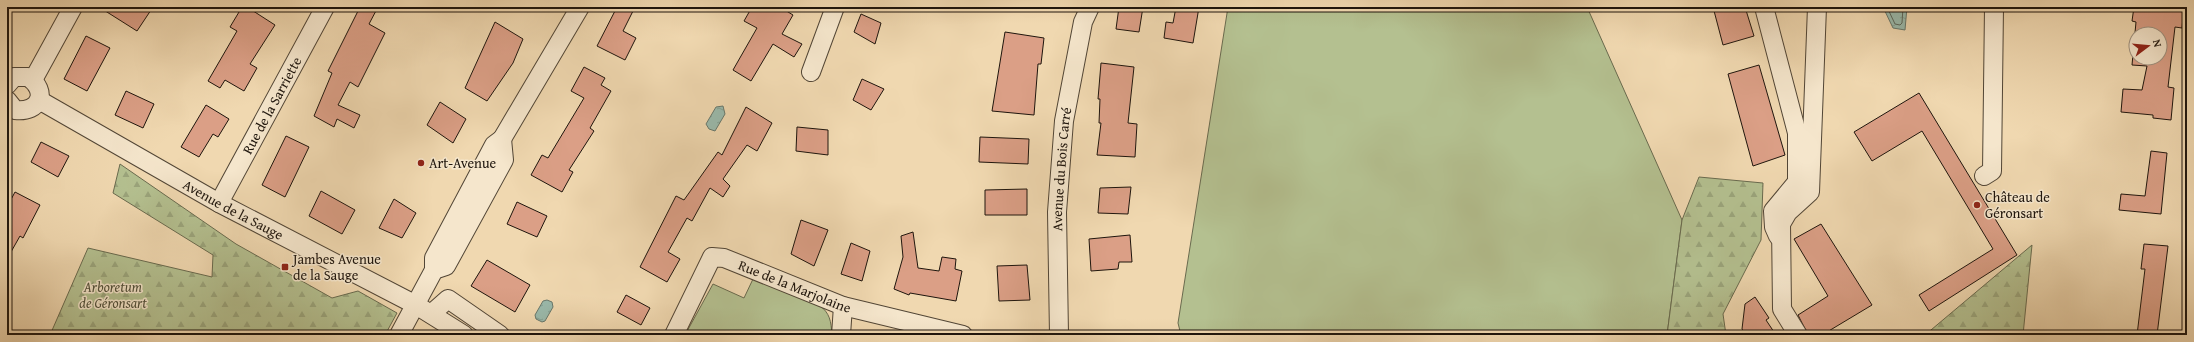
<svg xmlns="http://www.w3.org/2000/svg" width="2194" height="342" viewBox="0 0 2194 342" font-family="'Gentium Book Plus',serif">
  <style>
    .green { fill: #b4c090; stroke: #696a4e }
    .forest { fill: url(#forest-firs); stroke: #696a4e }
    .water { fill: url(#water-ripples); stroke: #68786c }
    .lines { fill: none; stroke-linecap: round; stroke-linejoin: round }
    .shore { stroke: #5c685c; stroke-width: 1 }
    .building { fill: #db9f86; stroke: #1e150d; fill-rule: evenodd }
    .minor-casing { stroke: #524636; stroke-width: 20 }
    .minor { stroke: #f5e6cc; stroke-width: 18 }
    .poi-dot { fill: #8f2418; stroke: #f5e6cc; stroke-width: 1.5 }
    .labels { text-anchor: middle; stroke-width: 3; stroke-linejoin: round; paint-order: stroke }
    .street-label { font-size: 14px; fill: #1e150d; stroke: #f5e6cc }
    .poi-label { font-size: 14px; fill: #1e150d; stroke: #f5e6cc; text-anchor: start }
    .park-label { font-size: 14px; font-style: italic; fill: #52513b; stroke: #f5e6cc }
  </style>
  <defs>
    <pattern id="forest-firs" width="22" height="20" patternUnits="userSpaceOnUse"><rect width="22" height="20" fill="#b4c090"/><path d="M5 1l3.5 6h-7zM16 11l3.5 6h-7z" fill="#9aa47b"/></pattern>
    <pattern id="water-ripples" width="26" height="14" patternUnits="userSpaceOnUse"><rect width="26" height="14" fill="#9abaac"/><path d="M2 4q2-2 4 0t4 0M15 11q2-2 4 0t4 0" fill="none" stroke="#849f93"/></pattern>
  </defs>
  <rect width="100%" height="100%" fill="#f0d8b0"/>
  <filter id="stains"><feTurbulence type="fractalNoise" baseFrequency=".005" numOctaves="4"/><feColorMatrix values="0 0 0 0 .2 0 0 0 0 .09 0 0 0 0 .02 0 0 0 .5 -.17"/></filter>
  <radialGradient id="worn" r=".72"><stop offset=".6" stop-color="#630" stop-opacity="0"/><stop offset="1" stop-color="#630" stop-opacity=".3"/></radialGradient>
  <g class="green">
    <polygon points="1228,7 1587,7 1682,220 1667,335 1181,335 1178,323"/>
    <path d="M753,279L819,305C830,313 831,321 832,335H685L713,284L744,298Z"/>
  </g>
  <g class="forest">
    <polygon points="120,164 236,244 332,298 358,291 397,313 385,335 50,335 88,248 212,277 213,255 113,193"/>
    <polygon points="1699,177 1763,183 1761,240 1723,314 1726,335 1667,335 1682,220"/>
    <polygon points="2032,245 2023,335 1925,335"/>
  </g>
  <g class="water">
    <polygon points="1883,7 1907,7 1905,30 1893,28"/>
    <polygon points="723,106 725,114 715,131 709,129 706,124 716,107"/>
    <polygon points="547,300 552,302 553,307 545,321 542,322 536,319 535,315 543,301"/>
  </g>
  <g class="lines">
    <polyline class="shore" points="1887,7 1895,24 1900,25 1902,23 1903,7"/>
  </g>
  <g class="building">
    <polygon points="99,7 153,7 137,31"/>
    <polygon points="242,7 247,7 275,25 250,64 257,68 244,91 225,80 220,88 208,81 237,31 230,27"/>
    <polygon points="360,7 378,7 369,24 385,33 358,87 350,82 338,105 360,115 354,128 337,119 334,127 314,116 332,73 328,71"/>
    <polygon points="617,7 635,7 623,31 636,38 625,60 597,46"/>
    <polygon points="752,7 780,7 793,15 782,34 802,44 794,57 773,44 751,81 733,70 757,28 744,21"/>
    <polygon points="1119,7 1143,7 1139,32 1116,29"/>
    <polygon points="1176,7 1199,7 1193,43 1164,38 1166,22 1173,23"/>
    <polygon points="1713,7 1745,7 1754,36 1723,45"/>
    <path d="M2134,7H2184L2182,28L2175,27L2168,87L2174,88L2171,120L2153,118V115L2121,112L2123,89L2142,90L2147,66L2132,65L2136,22L2132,21ZM2136,34H2160V58H2136Z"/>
    <polygon points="861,14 881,23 875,44 854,32"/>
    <polygon points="495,22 523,39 513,63 487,101 465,88"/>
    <polygon points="1005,32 1044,38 1041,64 1038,64 1034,115 992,111"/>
    <polygon points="86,36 110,48 87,91 64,79"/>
    <polygon points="1101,63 1134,67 1128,123 1137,124 1135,157 1097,155 1101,123 1099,123 1100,99 1098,99"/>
    <polygon points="1759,65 1785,155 1753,166 1728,74"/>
    <polygon points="584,67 605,78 601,85 611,91 590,128 594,131 569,170 573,172 562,192 531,175 542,155 548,158 584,98 571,91"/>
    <polygon points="862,79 884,89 871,110 853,100"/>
    <polygon points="126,91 154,104 143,128 115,115"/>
    <polygon points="1919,93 2017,255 1929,311 1919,295 1993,249 1922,131 1872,161 1854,132"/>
    <polygon points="440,102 466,119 453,143 427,125"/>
    <polygon points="206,105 229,119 218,137 213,134 199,157 181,147"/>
    <polygon points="746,107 772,123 757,151 747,145 723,179 730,186 723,197 710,188 692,221 687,218 668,252 680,259 667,282 640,267 676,196 684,200 718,152 722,155"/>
    <polygon points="797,127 828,130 828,155 796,151"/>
    <polygon points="286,136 309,147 285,197 262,185"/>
    <polygon points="980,137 1029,139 1028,164 979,162"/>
    <polygon points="41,142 69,156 58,177 31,162"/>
    <polygon points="2151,151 2167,153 2161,214 2119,210 2121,194 2145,196"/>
    <polygon points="1131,187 1128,214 1098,213 1100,188"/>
    <polygon points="1027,189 1027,215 985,215 985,190"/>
    <polygon points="321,191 355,210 342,234 309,216"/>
    <polygon points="15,192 40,205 23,238 20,236 7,259 7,207"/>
    <polygon points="394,199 416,213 402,238 379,228"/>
    <polygon points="517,202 547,216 537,237 507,224"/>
    <polygon points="801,220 828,230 814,266 791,254"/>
    <polygon points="1821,224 1872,305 1822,335 1808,335 1798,315 1828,296 1794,239"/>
    <polygon points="913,232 918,268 939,271 942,257 956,259 955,269 962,271 956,301 910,293 909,295 894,289 903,257 901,236"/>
    <polygon points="1130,235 1132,262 1119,262 1118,269 1091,271 1089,239"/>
    <polygon points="851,243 870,251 862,281 841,274"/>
    <polygon points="2144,244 2168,246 2157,335 2137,335 2145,269 2141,269"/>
    <polygon points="487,260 530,285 515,312 471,286"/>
    <polygon points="1027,265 1030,300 999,301 997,266"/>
    <polygon points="626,295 650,308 641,325 617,312"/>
    <polygon points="1755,297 1769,318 1766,320 1776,335 1746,335 1742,329 1745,304"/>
  </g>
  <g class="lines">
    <defs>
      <g id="minor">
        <polyline points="1764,7 1797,133 1797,182 1773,211 1774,227 1778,236"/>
        <polyline points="811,72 835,7"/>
        <polyline points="33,80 73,7"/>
        <path d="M7,85L14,77H28C49,91 40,113 15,110L7,100"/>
        <path id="s1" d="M39,100L219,203L416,305L464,335"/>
        <polyline points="502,139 580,7"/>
        <polyline points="1984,176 1992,171 1994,7"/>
        <path id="s2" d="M219,203L325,7"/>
        <polyline points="431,314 448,299 500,335"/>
        <polyline points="399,335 434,270 434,258 494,145 502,139 504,160 446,266 434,270"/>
        <path id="s3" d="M674,335L712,257L724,258L843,306L963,335"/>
        <polyline points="841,335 843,306"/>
        <path id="s4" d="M1059,335L1057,212L1064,121L1083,22L1090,7"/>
        <polyline points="1798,335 1782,309 1781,224 1788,212 1810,192 1817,7"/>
      </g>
    </defs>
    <use href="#minor" class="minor-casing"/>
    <use href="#minor" class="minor"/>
  </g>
  <g class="poi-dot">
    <circle cx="421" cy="163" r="4"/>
    <circle cx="1977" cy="205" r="4"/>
    <rect x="281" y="263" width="8" height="8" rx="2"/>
  </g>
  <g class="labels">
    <g class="street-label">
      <text dy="5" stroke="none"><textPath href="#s2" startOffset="111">Rue de la Sarriette</textPath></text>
      <text dy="5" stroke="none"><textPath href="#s4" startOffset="166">Avenue du Bois Carré</textPath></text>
      <text dy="5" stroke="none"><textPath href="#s1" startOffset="223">Avenue de la Sauge</textPath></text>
      <text dy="5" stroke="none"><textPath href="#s3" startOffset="175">Rue de la Marjolaine</textPath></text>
    </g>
    <g class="poi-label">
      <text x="429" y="168">Art-Avenue</text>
      <text x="1985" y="202">Château de<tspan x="1985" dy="16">Géronsart</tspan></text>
      <text x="293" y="264">Jambes Avenue<tspan x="293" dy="16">de la Sauge</tspan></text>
    </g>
    <g class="park-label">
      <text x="113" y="292">Arboretum<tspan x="113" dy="16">de Géronsart</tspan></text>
    </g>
  </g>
  <rect width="2194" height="342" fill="none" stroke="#f0d8b0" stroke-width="24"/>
  <rect x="8" y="8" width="2178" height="326" fill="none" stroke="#1e150d" stroke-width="2"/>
  <rect x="12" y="12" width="2170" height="318" fill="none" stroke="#1e150d"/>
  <g transform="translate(2148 46) rotate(74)"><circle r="19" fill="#f5e6cc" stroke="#9f9280"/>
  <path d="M0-3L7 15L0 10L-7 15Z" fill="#8f2418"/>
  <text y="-6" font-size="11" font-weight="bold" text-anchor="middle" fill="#1e150d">N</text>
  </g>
  <rect width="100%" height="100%" filter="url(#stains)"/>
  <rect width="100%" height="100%" fill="url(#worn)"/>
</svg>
